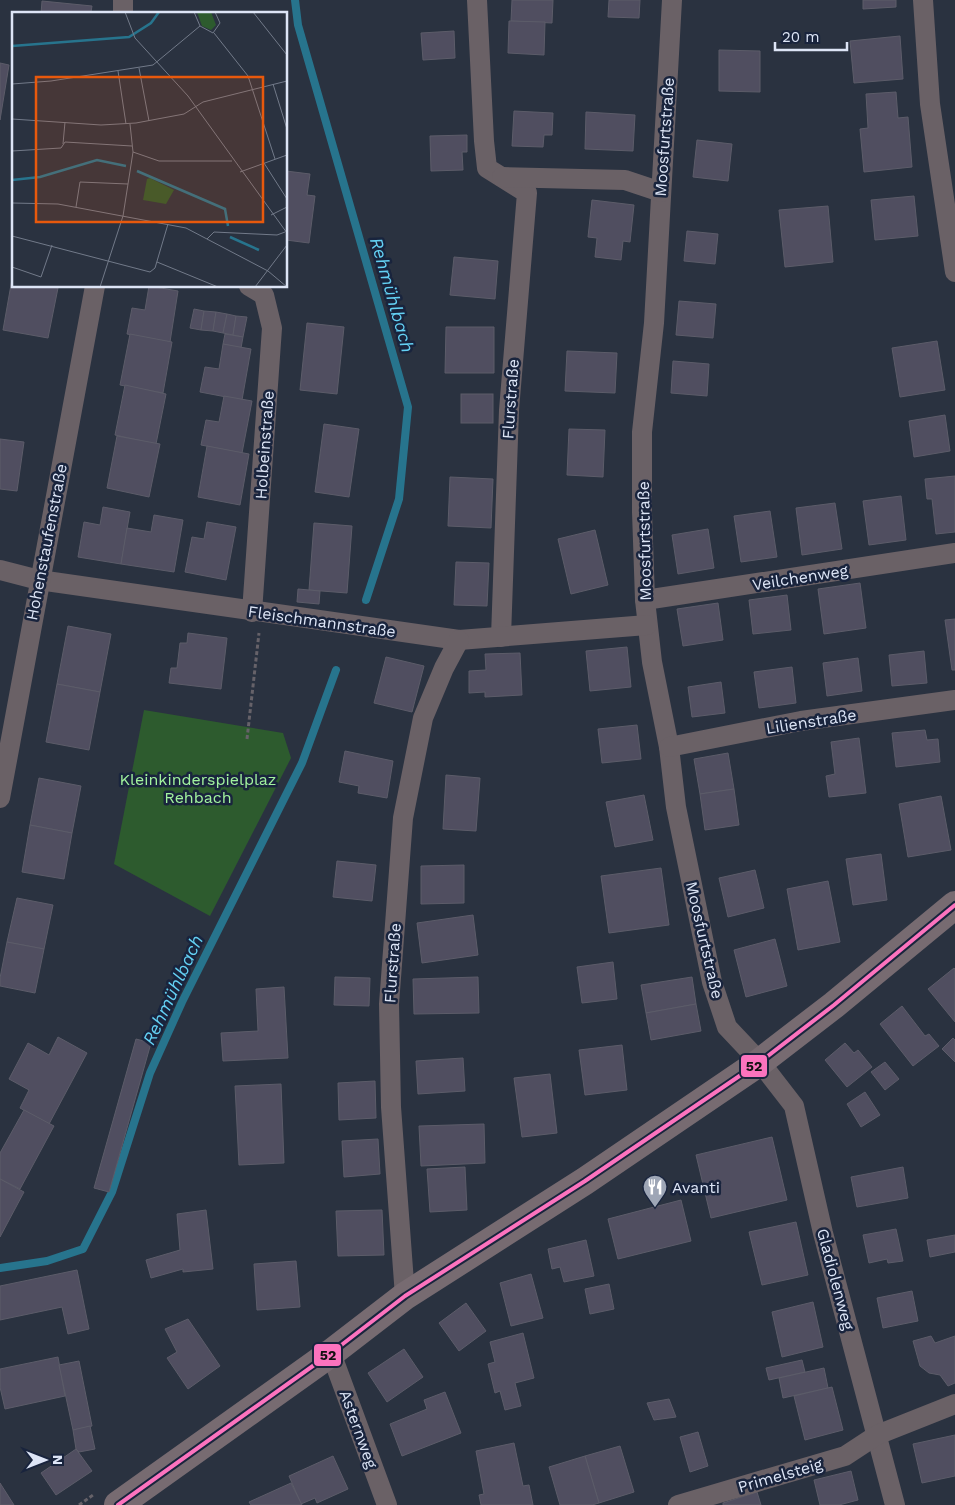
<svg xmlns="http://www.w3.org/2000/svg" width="955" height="1505" viewBox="0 0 955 1505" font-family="'Work Sans',sans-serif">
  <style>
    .green { fill: #2d5b2e }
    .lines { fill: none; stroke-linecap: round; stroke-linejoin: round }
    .stream { stroke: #27748d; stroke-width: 8 }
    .building { fill: #504e60; stroke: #5c5c69 }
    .path { stroke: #666269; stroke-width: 3; stroke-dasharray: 4 2.5; stroke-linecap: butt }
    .street { stroke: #6a6166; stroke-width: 20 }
    .secondary { stroke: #776b71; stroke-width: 28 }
    .bus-1-casing { stroke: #19243d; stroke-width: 8 }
    .bus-1 { stroke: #fc73be; stroke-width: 4 }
    .labels { text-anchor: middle; stroke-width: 5; stroke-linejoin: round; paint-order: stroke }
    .street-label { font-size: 16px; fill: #dde5f6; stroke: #19243d }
    .park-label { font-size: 16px; fill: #a2f39e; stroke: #19243d }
    .poi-label { font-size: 16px; fill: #dde5f6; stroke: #19243d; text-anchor: start }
    .water-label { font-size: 18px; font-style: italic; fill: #64d1f4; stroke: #19243d }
    .inset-river { fill: none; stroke: #27748d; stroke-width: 2.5 }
    .inset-road { fill: none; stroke: #727a89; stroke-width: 1 }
    .view { fill: #e8590c; fill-opacity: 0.15; stroke: #e8590c; stroke-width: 2.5 }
    .inset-edge { fill: none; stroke: #dde5f6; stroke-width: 2.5 }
    .line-badge { stroke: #19243d; stroke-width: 2 }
    .pale-badge-label { font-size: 14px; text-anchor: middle; font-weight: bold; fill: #111 }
  </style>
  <rect width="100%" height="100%" fill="#2a3240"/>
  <polygon class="green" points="144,710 283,733 291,758 210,916 114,864"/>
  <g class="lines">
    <g class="stream">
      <polyline points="295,0 298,25 408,407 399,499 366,600"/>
      <polyline points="0,1268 47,1261 83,1249 112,1192 150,1073 182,1002 302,763 336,670"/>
    </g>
  </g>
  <g class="building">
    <polygon points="512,0 553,0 552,23 511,21"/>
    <polygon points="609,0 640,0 639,18 608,17"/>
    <polygon points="863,0 896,0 896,7 863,9"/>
    <polygon points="42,1 92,6 91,12 95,14 41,14"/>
    <polygon points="509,21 545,22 544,55 508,53"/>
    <polygon points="454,31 455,58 423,60 421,33"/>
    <polygon points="900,36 903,79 854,83 850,41"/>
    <polygon points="719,50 760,51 760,92 719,91"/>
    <polygon points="0,63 9,65 0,120"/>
    <polygon points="896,92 898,118 908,117 912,167 864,172 860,129 868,128 866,94"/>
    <polygon points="514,111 553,113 552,135 544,135 543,147 512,146"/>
    <polygon points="586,112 635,115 633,151 585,149"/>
    <polygon points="467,135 467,152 462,152 463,170 431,171 430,136"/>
    <polygon points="697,140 732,144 728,181 693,177"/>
    <polygon points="286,171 310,174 307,195 315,196 309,243 286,240"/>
    <polygon points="914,196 918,236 875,240 871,200"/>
    <polygon points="592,200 634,205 630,242 623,241 621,260 595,257 597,238 588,237"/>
    <polygon points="828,206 833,262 785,267 779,210"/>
    <polygon points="687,231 718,234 715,264 684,261"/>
    <polygon points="454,257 498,261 495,299 450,295"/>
    <polygon points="12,279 14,280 14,286 47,286 58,288 48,338 3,330"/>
    <polygon points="149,286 178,291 170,342 127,334 132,308 145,310"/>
    <polygon points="679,301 716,304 713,338 676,335"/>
    <polygon points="194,309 204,311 201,330 190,328"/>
    <polygon points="204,311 216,312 213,331 201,330"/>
    <polygon points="216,312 227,314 223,333 213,331"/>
    <polygon points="227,314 236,316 233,335 223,333"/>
    <polygon points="236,316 247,317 243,337 233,335"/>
    <polygon points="307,323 344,327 337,394 300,390"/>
    <polygon points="446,327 494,327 494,373 445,373"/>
    <polygon points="130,334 172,342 163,393 120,385"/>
    <polygon points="225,334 243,337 241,348 223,344"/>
    <polygon points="937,341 945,390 900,397 892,348"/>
    <polygon points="223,344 251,349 242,400 200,392 205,367 219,369"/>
    <polygon points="567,351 617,353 615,393 565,391"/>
    <polygon points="673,361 709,364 707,396 671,393"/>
    <polygon points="125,385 166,394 156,444 115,435"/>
    <rect x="461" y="394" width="32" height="29"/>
    <polygon points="224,396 252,401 242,453 201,445 206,420 219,422"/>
    <polygon points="945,415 950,451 914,457 909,421"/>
    <polygon points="324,424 359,429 349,497 315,492"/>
    <polygon points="569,429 605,430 603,477 567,475"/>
    <polygon points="117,436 160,444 149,497 107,488"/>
    <polygon points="0,439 24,442 17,491 0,489"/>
    <polygon points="207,446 249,454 240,505 198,497"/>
    <polygon points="955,476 955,532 936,534 932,499 927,499 925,479"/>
    <polygon points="450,477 493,479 491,528 448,526"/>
    <polygon points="901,496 906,540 869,545 863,501"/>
    <polygon points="835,503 842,549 802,555 796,508"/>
    <polygon points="103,507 130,512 121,564 78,557 84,522 100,525"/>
    <polygon points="770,511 777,557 741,562 734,516"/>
    <polygon points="154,515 183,520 174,572 121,564 127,528 151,532"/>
    <polygon points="207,522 236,527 226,580 185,572 192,537 204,539"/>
    <polygon points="314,523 352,526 347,593 309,590"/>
    <polygon points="708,529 714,568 678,574 672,535"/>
    <polygon points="595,530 608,585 571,594 558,539"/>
    <polygon points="456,562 489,563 487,606 454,605"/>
    <polygon points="860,583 866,628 824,634 818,589"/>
    <polygon points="298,589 320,591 319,604 297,602"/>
    <polygon points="787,595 791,630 753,634 749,600"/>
    <polygon points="718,603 723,640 683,646 677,609"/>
    <polygon points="955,619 955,670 952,670 945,620"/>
    <polygon points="68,626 111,634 100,692 57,684"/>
    <polygon points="188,633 227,638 221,689 169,683 171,668 177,668 180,643 187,643"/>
    <polygon points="627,647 631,687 590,691 586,651"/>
    <polygon points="924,651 927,683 892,686 889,655"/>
    <polygon points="520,653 522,695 485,697 485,692 469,693 469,671 486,670 485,654"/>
    <polygon points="386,657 424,666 412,712 374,703"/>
    <polygon points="858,658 862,691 827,696 823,663"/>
    <polygon points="792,667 796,703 759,708 754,672"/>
    <polygon points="721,682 725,713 692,717 688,687"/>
    <polygon points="57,684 100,692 89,750 46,742"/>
    <polygon points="637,725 641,759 602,763 598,729"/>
    <polygon points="925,730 927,740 938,739 940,762 896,767 892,733"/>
    <polygon points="859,738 866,793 829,797 826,776 835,774 831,742"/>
    <polygon points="345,751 393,761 387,798 358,793 359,786 339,782"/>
    <polygon points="728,753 734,789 700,794 694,759"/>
    <polygon points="446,775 480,778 476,831 443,829"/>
    <polygon points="39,778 81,786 72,833 30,825"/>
    <polygon points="734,789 739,825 705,830 700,794"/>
    <polygon points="644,795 653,840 615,847 606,802"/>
    <polygon points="941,796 951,850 908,857 899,804"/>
    <polygon points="30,825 72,833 64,879 22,872"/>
    <polygon points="881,854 887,900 853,905 846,859"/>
    <polygon points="337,861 376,865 372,901 333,897"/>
    <polygon points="464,865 464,903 421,904 421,866"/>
    <polygon points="661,868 669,925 609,933 601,876"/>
    <polygon points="755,870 764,908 728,917 719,878"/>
    <polygon points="828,881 840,942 798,950 787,889"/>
    <polygon points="17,898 53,905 44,949 7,942"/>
    <polygon points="473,915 478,955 422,963 417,923"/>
    <polygon points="775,939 787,986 746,997 734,950"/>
    <polygon points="7,942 44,949 35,993 0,986 0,978"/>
    <polygon points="613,962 617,999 582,1003 577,967"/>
    <polygon points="954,968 955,969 955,1022 928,989"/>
    <polygon points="335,977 370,978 369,1006 334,1005"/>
    <polygon points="478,977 479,1013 414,1014 413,979"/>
    <polygon points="692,977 696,1004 646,1013 641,985"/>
    <polygon points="284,987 288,1058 223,1061 221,1033 258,1031 256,989"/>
    <polygon points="696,1004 701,1031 651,1040 646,1013"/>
    <polygon points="902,1006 925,1036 929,1034 939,1046 913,1066 880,1024"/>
    <polygon points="58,1037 87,1053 49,1124 20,1108 29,1090 9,1079 28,1043 49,1055"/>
    <polygon points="953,1038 955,1040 955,1062 942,1049"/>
    <polygon points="136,1039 151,1043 109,1192 94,1188"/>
    <polygon points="845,1043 854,1053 858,1050 872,1067 847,1087 825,1060"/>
    <polygon points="622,1045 627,1090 585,1095 579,1050"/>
    <polygon points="463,1058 465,1091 418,1094 416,1061"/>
    <polygon points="885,1062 899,1079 885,1090 871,1072"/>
    <polygon points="550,1074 557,1133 522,1137 514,1078"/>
    <polygon points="375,1081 376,1118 339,1120 338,1083"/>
    <polygon points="281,1084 284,1163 239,1165 235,1086"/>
    <polygon points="865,1092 880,1115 861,1127 847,1104"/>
    <polygon points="24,1110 54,1126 20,1189 0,1179 0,1153"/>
    <polygon points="484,1124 485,1163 421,1166 419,1126"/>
    <polygon points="772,1137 787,1200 711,1218 696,1155"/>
    <polygon points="378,1139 380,1174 344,1177 342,1141"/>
    <polygon points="465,1167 467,1210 430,1212 427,1169"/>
    <polygon points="903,1167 908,1198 857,1207 851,1177"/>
    <polygon points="0,1179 24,1192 0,1237"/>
    <polygon points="681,1200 691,1241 618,1259 608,1219"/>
    <polygon points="206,1210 213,1269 183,1272 183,1269 151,1278 146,1260 180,1250 177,1214"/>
    <polygon points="382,1210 384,1255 338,1256 336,1211"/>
    <polygon points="796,1222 808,1275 762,1285 749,1232"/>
    <polygon points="896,1229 903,1261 888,1263 887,1259 869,1263 863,1235"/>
    <polygon points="955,1235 955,1252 930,1257 927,1240"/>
    <polygon points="586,1240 594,1276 564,1282 560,1267 552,1269 548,1249"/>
    <polygon points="296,1261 300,1307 257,1310 254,1264"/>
    <polygon points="77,1270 89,1329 68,1334 62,1307 0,1320 0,1286"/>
    <polygon points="531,1274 543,1318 511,1326 500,1283"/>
    <polygon points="609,1284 614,1309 590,1314 585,1289"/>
    <polygon points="912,1291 918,1321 883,1328 877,1298"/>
    <polygon points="813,1302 823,1347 782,1357 772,1312"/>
    <polygon points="466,1303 486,1331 459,1351 439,1323"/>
    <polygon points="188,1319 220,1366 188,1389 167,1358 177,1352 165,1329"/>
    <polygon points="523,1333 534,1378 515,1383 521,1406 505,1410 500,1391 495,1393 488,1364 495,1362 490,1342"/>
    <polygon points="931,1336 935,1343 955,1336 955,1383 948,1386 940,1375 929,1373 920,1366 913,1341"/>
    <polygon points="404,1349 423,1377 387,1402 368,1373"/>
    <polygon points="58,1357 65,1396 5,1409 0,1387 0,1369"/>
    <polygon points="802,1360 805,1372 769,1380 766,1368"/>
    <polygon points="79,1361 92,1426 73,1430 59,1365"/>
    <polygon points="824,1368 828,1388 783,1398 779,1378"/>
    <polygon points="832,1387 843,1430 805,1440 794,1396"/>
    <polygon points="445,1392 461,1433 402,1456 390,1424 427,1409 424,1400"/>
    <polygon points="669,1399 676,1417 654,1420 647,1403"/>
    <polygon points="90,1426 95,1449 79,1452 76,1449 73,1430"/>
    <polygon points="698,1432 708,1466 690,1472 680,1437"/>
    <polygon points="955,1435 955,1476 922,1483 913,1444"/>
    <polygon points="514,1443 523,1486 529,1485 533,1505 481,1505 479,1495 484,1494 476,1451"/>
    <polygon points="620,1446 634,1492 599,1503 585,1456"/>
    <polygon points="76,1449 92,1471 56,1495 41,1473"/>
    <polygon points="333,1456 348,1489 317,1503 315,1498 301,1504 289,1476"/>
    <polygon points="585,1456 599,1503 592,1505 560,1505 549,1467"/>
    <polygon points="851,1471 858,1500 839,1505 820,1505 814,1480"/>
    <polygon points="0,1483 14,1505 0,1505"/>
    <polygon points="291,1483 302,1505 251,1505 249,1502"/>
    <polygon points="757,1492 761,1505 723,1505 723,1503"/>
  </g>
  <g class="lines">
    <g class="path">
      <polyline points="247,739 259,633"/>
      <polyline points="79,1505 93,1495"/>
    </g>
    <g class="street">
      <polyline points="477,0 484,141 487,168 527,193 509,410 501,637"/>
      <polyline points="672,0 654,323 642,432 642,512 645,600 652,662 669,747 676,807 712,982 727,1027 760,1062 794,1106 823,1233 895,1505"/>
      <polyline points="923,0 930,104 955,272"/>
      <polyline points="123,14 123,0"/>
      <polyline points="502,177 625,180 661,192"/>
      <polyline points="249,286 264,295 272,328 252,612"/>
      <polyline points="0,570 39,580 459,640 647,625"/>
      <polyline points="645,600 955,553"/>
      <polyline points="669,747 801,721 955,700"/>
      <polyline points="0,798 95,286"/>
      <polyline points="405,1296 391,1107 389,1004 403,818 423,718 444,668 459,640"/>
      <polyline points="331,1353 387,1505"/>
      <polyline points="678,1505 845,1456 877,1435 955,1404"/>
    </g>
    <polyline class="secondary" points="118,1505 331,1353 405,1296 585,1181 760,1062 834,1005 955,905"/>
    <defs>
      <polyline id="bus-1" points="118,1505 331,1353 405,1296 585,1181 760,1062 834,1005 955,905"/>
    </defs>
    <use href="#bus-1" class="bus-1-casing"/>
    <use href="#bus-1" class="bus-1"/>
  </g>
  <defs>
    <symbol id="restaurant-pin" viewBox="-11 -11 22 30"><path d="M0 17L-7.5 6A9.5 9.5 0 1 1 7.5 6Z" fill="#9ea6b6" stroke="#19243d"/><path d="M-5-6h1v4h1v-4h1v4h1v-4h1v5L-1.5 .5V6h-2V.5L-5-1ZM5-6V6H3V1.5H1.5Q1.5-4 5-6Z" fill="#fff"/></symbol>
  </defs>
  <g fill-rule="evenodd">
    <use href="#restaurant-pin" x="641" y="1173" width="28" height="38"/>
  </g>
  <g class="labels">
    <g class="street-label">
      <text transform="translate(664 137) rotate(-86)" y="6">Moosfurtstraße</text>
      <text transform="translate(510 399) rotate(-86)" y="6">Flurstraße</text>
      <text transform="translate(264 445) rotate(-86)" y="6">Holbeinstraße</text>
      <text transform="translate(644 541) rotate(-91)" y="6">Moosfurtstraße</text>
      <text transform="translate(46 542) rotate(-79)" y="6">Hohenstaufenstraße</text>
      <text transform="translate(800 577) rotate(-9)" y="6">Veilchenweg</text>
      <text transform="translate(322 621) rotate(8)" y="6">Fleischmannstraße</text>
      <text transform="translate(811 721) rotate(-9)" y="6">Lilienstraße</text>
      <text transform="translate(705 940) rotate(77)" y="6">Moosfurtstraße</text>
      <text transform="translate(392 963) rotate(-86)" y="6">Flurstraße</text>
      <text transform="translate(836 1279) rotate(75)" y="6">Gladiolenweg</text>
      <text transform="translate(359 1429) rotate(70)" y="6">Asternweg</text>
      <text transform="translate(780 1475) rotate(-16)" y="6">Primelsteig</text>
    </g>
    <g class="park-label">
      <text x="198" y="785">Kleinkinderspielplaz<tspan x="198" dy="18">Rehbach</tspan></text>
    </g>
    <g class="poi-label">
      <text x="672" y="1193">Avanti</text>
    </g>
    <g class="water-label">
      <text transform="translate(392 295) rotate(74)" y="6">Rehmühlbach</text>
      <text transform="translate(173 990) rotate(-65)" y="6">Rehmühlbach</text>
    </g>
  </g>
  <g transform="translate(12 12)">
    <rect width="275" height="275" fill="#2a3240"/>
    <path d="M185,0H199L204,13L199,18L190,14ZM138,166L162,178L154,192L131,188L135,167Z" fill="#2d5b2e"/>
    <path class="inset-river" d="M0,34L117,25L139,11L147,0M125,159L213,197L216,214M0,168L28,165L85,148L114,154M218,225L247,238"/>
    <path class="inset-road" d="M113,0L123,26L176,84L275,221M182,0L188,14L201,21L208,11L203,0M241,0L275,43M202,21L236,64L263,147M127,56L137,109M106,59L114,112M0,72L39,69L141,53L188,14M261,72L275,117M0,107L89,113L124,111L172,102L191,90L275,69M51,132L53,110M0,139L49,136L53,130L120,134M121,140L147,149H220M252,151L275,187M228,160L275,143M0,191L46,192L174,216L256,259L275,275M64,195L68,170L116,172M259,203L275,195M0,224L138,260L143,256L156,212M195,227L202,220L265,223L273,220M145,250L206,275M0,255L29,265L40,233M88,275L111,204L121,140L118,112M243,275L275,233"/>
    <path class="view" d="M24,65H251V210H24Z"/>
    <rect width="275" height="275" class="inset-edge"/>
  </g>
  <g class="line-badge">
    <rect x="740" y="1054" width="28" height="24" rx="5" fill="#fc73be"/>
    <rect x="313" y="1343" width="29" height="24" rx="5" fill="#fc73be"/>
  </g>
  <g class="pale-badge-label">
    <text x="754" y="1071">52</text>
    <text x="328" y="1360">52</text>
  </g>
  <g transform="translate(45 1460) rotate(90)" stroke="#19243d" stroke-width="4" paint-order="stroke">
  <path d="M0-4L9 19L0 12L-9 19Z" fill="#dde5f6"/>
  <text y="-8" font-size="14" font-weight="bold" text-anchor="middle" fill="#dde5f6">N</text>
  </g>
  <path d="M775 42v8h72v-8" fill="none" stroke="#dde5f6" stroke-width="2.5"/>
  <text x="782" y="42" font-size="15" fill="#dde5f6" stroke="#19243d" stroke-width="4" paint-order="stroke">20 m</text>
</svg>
